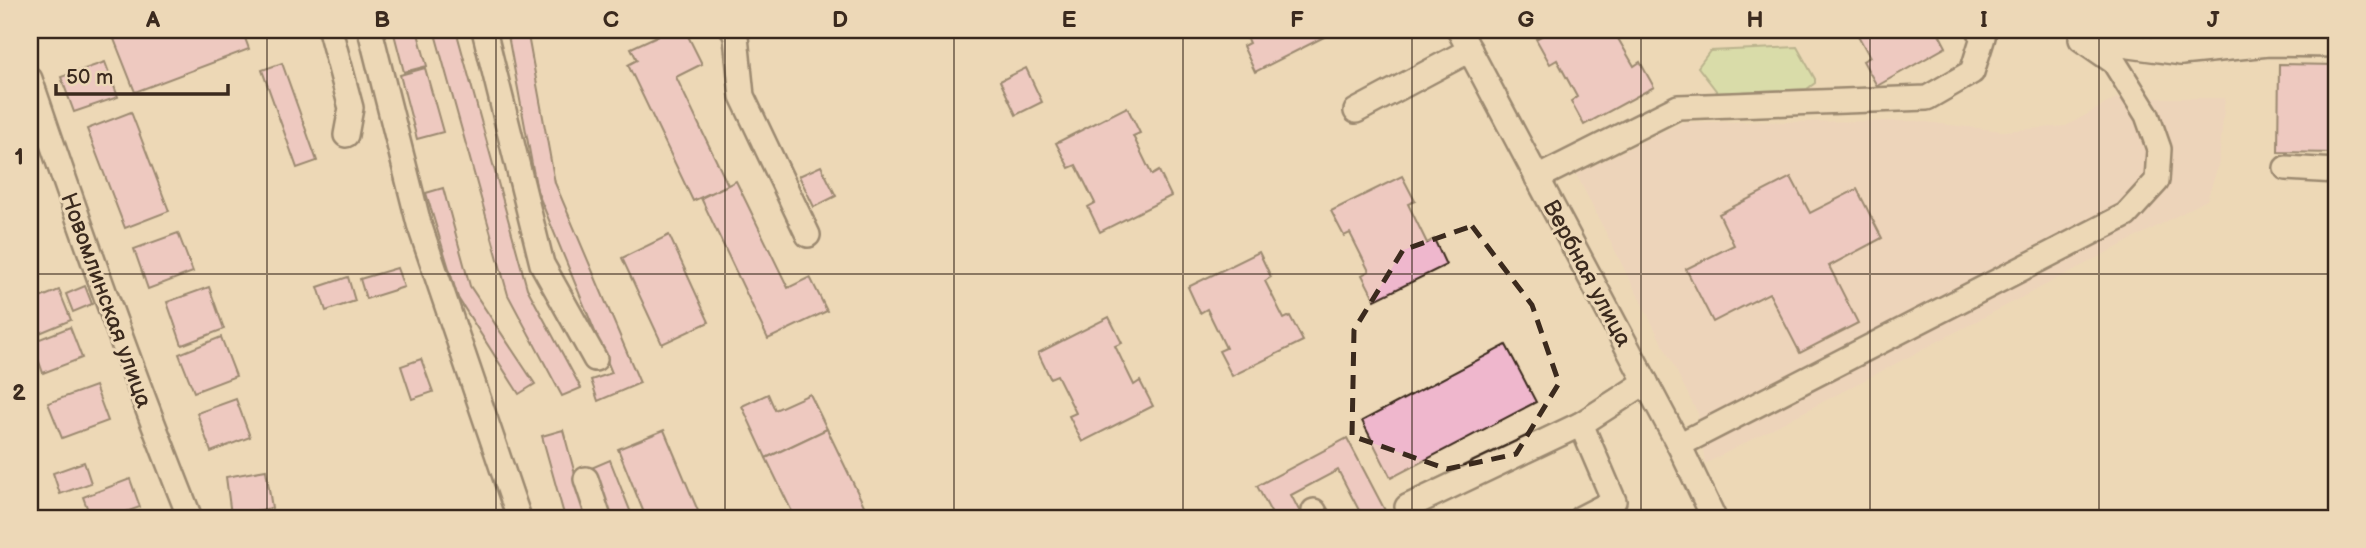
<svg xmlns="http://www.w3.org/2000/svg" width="2366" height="548" viewBox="0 0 2366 548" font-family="'Balsamiq Sans',sans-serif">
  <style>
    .built { fill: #eecebe }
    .green { fill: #c2e19a; stroke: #7e865c; stroke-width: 2 }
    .building { fill: #efb7cd; stroke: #3b2a1e; stroke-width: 2 }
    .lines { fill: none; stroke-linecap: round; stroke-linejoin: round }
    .minor-casing { stroke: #3b2a1e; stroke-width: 28 }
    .minor { stroke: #edd8b7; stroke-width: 23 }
    .marked { fill: none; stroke: #3b2a1e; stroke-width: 5; stroke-dasharray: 14 9; stroke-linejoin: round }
    .grid { fill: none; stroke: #3b2a1e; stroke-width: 2; stroke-opacity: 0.55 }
    .labels { text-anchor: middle; stroke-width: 6; stroke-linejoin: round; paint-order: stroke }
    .street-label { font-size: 23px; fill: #3b2a1e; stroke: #edd8b7 }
    .neatline { fill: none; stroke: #3b2a1e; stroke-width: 2.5 }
    .grid-label { font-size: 23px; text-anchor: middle; font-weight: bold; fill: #3b2a1e }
  </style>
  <rect width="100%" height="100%" fill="#edd8b7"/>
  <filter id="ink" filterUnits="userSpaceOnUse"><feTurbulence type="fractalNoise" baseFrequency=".0143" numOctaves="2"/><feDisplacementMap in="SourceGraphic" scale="14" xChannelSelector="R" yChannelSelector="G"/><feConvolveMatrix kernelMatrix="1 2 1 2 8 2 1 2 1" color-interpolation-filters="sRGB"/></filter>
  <g filter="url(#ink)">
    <polygon class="built" points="2116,98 2225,98 2219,163 2207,200 1705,464 1698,414 1576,174 1683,122 1917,121 2003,131 2066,126"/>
    <polygon class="green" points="1797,47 1815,79 1815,83 1807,89 1718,93 1698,67 1710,51"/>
    <g class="building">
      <polygon points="137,30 242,30 249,49 135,92 114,39"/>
      <polygon points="393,30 417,30 427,66 404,72"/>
      <polygon points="434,30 456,30 527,288 581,388 562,396 508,295"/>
      <polygon points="507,30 527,30 555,183 640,383 598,401 591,380 612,373 537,191"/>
      <polygon points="670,30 685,30 702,64 676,77 728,185 693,201 628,65 637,60 631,48"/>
      <polygon points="1243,30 1323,30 1326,36 1255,72 1243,46 1249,43"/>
      <polygon points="1552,30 1613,30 1634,66 1640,62 1654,87 1584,125 1571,101 1577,97 1557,60 1550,64 1536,39"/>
      <polygon points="1855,30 1937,30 1946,47 1877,86 1863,61 1870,57"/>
      <polygon points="105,62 118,97 74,112 61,77"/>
      <polygon points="282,63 317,161 297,168 262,70"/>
      <polygon points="2279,64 2336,65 2336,153 2278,152"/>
      <polygon points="425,68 443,132 417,139 400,75"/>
      <polygon points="1026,68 1042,102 1016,115 1000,81"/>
      <polygon points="1127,107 1140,133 1133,136 1152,175 1159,171 1171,196 1100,232 1088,207 1095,203 1076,165 1069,168 1056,143"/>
      <polygon points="131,112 169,211 125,228 87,129"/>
      <polygon points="821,166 836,196 814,207 799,176"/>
      <polygon points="1402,176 1415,201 1408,204 1427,243 1434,239 1446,265 1375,300 1362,275 1369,271 1350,233 1344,236 1331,211"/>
      <polygon points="1791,177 1810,213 1857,189 1882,238 1829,266 1858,323 1800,353 1769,293 1713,322 1686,269 1734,245 1719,214"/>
      <polygon points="736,181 788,288 810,277 827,311 768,339 701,198"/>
      <polygon points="443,188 470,286 535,384 519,394 458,298 426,193"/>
      <polygon points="178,233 193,272 148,289 134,249"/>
      <polygon points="669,235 709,322 662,344 622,258"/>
      <polygon points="1259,252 1271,277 1265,281 1284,319 1290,316 1303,341 1232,376 1219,351 1226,348 1207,309 1200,313 1188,287"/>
      <polygon points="397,268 404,287 366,299 360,279"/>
      <polygon points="348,277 355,301 326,311 318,287"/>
      <polygon points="85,286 92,304 73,312 66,294"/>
      <polygon points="209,287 224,329 182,345 167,302"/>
      <polygon points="59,290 71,320 30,337 30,302"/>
      <polygon points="1109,317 1122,343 1115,346 1134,385 1140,381 1153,406 1082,442 1069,416 1076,413 1057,375 1050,378 1038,353"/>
      <polygon points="70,327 82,358 43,373 32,342"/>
      <polygon points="221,337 236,376 194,392 179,354"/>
      <polygon points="1506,345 1536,402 1391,478 1362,421"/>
      <polygon points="421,359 433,392 412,399 401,366"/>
      <polygon points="95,386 108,421 62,438 48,403"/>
      <polygon points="768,394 775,410 810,394 827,429 766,458 742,406"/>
      <polygon points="236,399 250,437 211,452 197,413"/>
      <polygon points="827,429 870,518 795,518 766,458"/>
      <polygon points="563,430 587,518 565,518 542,436"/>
      <polygon points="664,430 701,518 646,518 618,449"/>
      <polygon points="1347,438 1389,518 1363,518 1338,470 1291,495 1303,518 1274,518 1257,486"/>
      <polygon points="610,460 633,518 609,518 589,469"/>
      <polygon points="84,462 91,483 60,494 53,473"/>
      <polygon points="266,470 272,508 231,515 226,477"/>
      <polygon points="130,479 140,507 109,518 91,518 83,497"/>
    </g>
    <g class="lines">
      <defs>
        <g id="minor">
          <polyline points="330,30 351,108 346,135"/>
          <polyline points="370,30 419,224 519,518"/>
          <polyline points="484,30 542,264 595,359"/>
          <polyline points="733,30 736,37 742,96 808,235"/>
          <polyline points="1459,30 1679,445 1714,518"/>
          <polyline points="2085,40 2181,53 2269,44 2336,45"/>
          <polyline points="2181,53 2183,30"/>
          <path d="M30,79C80,227 132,373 190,518"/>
          <polyline points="1356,111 1470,50"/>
          <polyline points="2286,168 2336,171"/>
          <polyline points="1537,178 1678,107 1927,98 1972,72 1983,37 1979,30"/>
          <polyline points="1581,424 1614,501 1581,518"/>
          <polyline points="1679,445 2126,215 2157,181 2159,149 2147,115 2114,62 2081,39"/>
          <polyline points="586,479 599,518"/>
          <polyline points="1314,511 1318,518"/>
          <polyline points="1413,518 1407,507 1581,424 1646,382"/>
        </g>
      </defs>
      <use href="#minor" class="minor-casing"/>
      <use href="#minor" class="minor"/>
    </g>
  </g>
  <path d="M0 0H2366V548H0ZM1472,226L1532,305L1559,383L1516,454L1447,469L1352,436L1354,330L1403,250Z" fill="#edd8b7" fill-opacity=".55" fill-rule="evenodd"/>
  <path class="marked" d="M1472,226L1532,305L1559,383L1516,454L1447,469L1352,436L1354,330L1403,250Z"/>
  <path class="grid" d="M267,30V518M496,30V518M725,30V518M954,30V518M1183,30V518M1412,30V518M1641,30V518M1870,30V518M2099,30V518M30,274H2336"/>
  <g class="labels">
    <g class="street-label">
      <text transform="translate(1588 273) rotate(62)" y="8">Вербная улица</text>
      <text transform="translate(107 300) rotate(70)" y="8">Новомлинская улица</text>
    </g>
  </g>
  <rect width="2366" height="548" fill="none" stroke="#edd8b7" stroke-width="77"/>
  <path d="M56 84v10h172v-10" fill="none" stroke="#3b2a1e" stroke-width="3.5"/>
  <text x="66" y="84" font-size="21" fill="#3b2a1e" stroke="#edd8b7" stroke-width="5" paint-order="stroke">50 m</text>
  <rect x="38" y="38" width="2290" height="472" class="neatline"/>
  <g class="grid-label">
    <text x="153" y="27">A</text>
    <text x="382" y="27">B</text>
    <text x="611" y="27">C</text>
    <text x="840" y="27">D</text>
    <text x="1069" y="27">E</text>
    <text x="1297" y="27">F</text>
    <text x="1526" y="27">G</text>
    <text x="1755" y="27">H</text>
    <text x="1984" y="27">I</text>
    <text x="2213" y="27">J</text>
    <text x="19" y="164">1</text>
    <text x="19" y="400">2</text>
  </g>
</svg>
